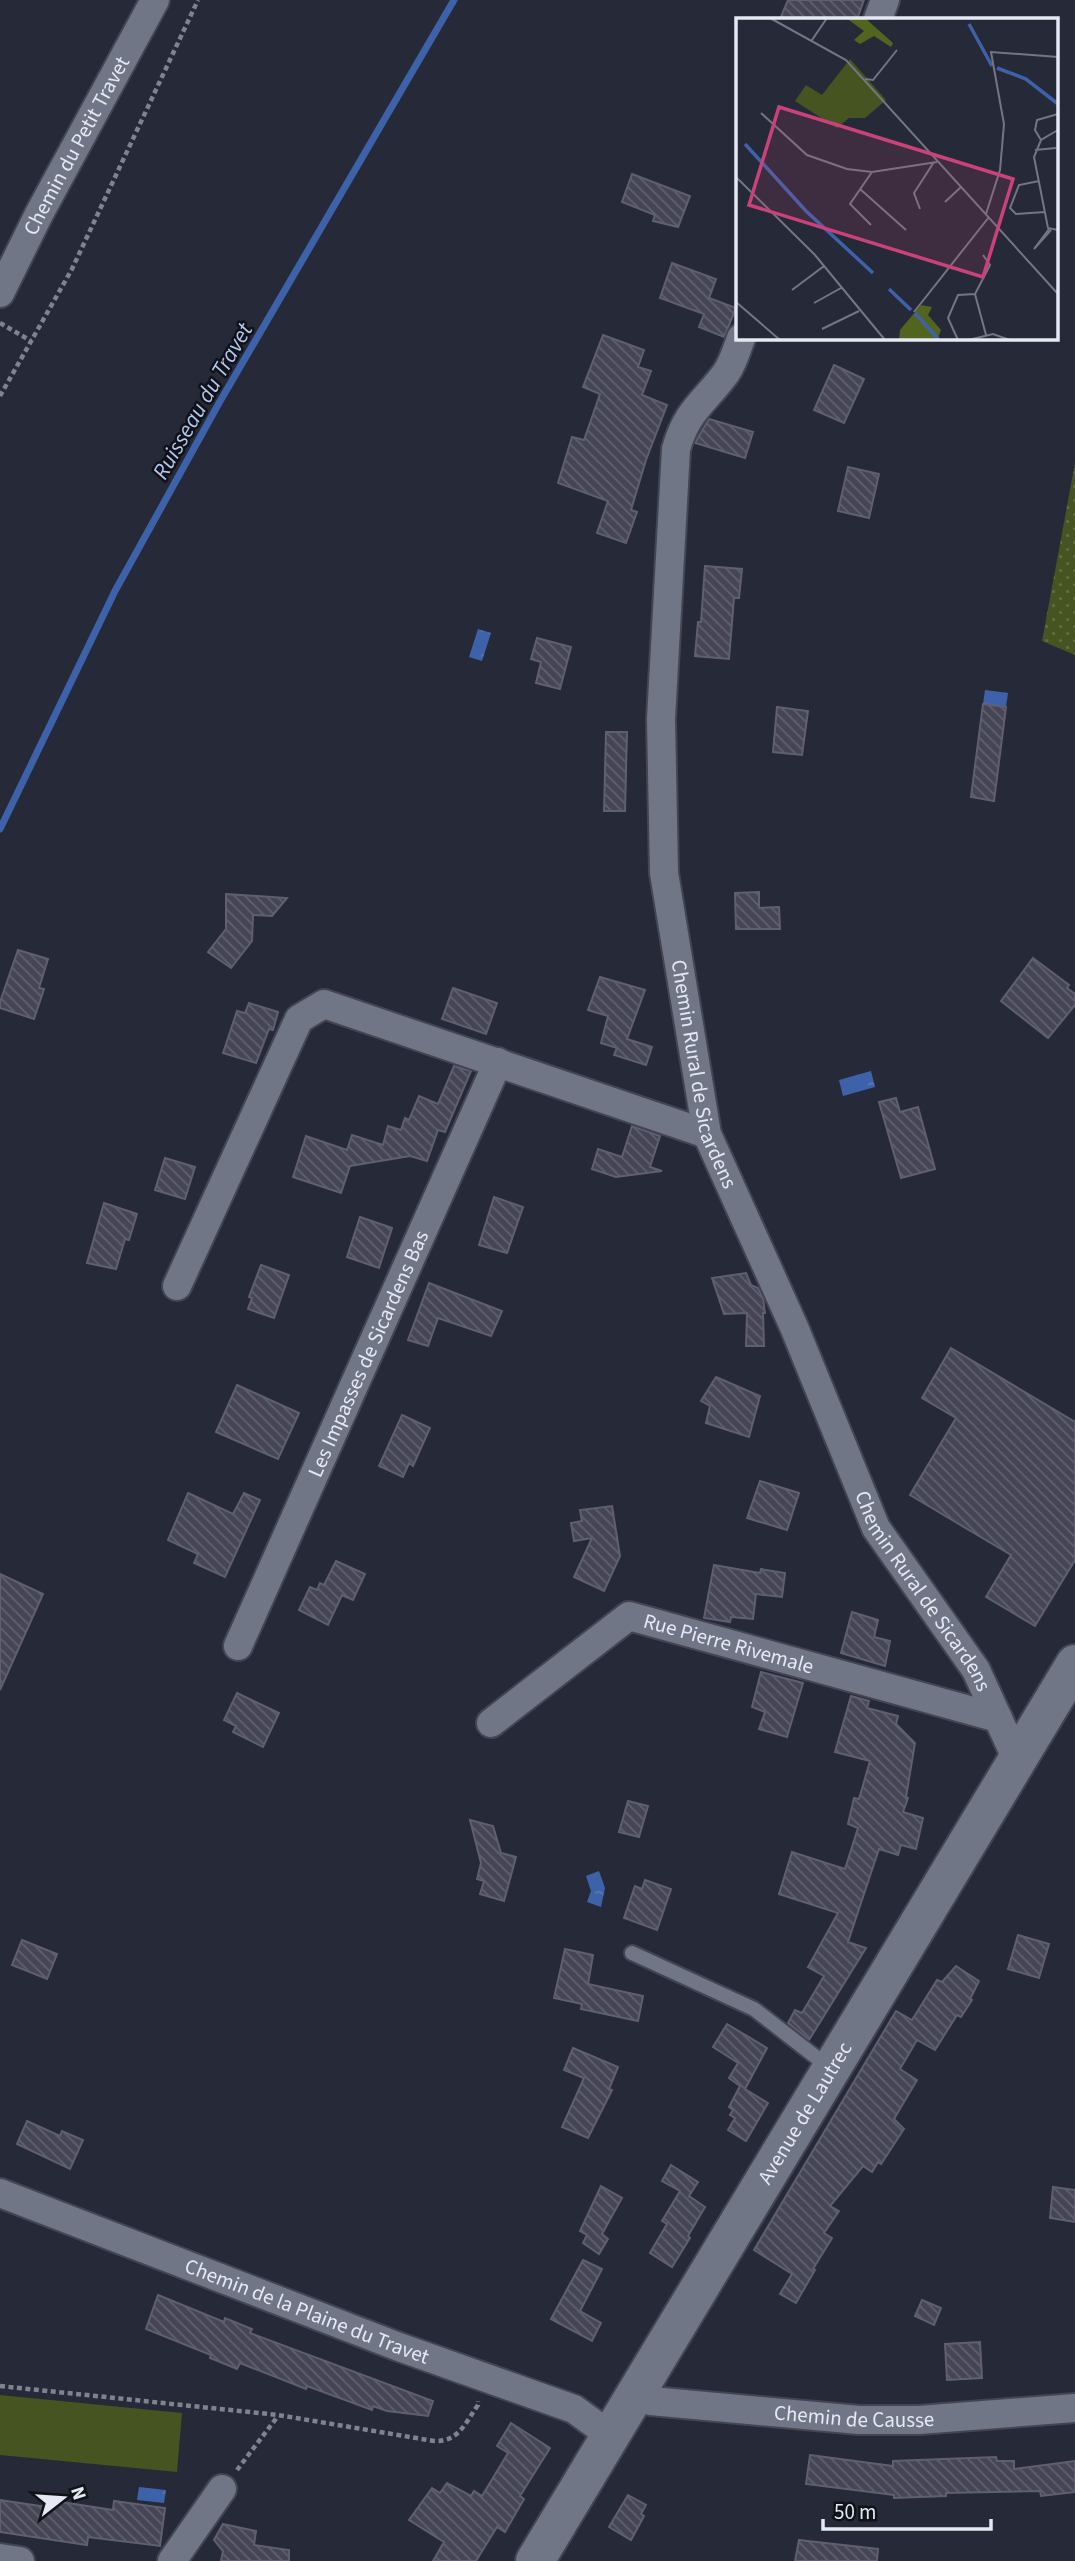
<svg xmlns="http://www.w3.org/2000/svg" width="1075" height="2561" viewBox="0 0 1075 2561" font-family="'Source Sans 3',sans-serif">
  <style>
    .grass { fill: url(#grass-dots) }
    .pitch { fill: #455420 }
    .water { fill: url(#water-ripples) }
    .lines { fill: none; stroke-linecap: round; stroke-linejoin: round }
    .stream { stroke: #3e62aa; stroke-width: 7 }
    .building { fill: url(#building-back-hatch); stroke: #5f5f71; stroke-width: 2 }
    .service-casing { stroke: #434552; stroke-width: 18 }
    .minor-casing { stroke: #434552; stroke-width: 32 }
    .secondary-casing { stroke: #434552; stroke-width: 42 }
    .path { stroke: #80838f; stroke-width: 4.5; stroke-dasharray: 5 3.5; stroke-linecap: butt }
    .service { stroke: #717687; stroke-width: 14 }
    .minor { stroke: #717687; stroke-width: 28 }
    .secondary { stroke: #717687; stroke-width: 38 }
    .labels { text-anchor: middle; stroke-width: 5; stroke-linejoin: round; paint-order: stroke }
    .street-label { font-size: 21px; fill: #e6e9f3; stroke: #111219 }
    .water-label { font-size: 23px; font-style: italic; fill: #b2c8f0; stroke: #111219 }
    .inset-river { fill: none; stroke: #3e62aa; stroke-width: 3.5 }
    .inset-road { fill: none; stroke: #737683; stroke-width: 2 }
    .view { fill: #c94279; fill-opacity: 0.15; stroke: #c94279; stroke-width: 3.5 }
    .inset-edge { fill: none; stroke: #e6e9f3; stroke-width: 3.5 }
  </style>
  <defs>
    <pattern id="grass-dots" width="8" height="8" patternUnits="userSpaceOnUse" patternTransform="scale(1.75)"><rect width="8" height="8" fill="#455420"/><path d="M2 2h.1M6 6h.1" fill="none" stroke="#606d41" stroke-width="1.8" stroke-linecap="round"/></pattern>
    <pattern id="water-ripples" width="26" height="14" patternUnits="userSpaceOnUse" patternTransform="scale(1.75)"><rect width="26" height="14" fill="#3e62aa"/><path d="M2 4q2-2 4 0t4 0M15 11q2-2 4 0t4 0" fill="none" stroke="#5a78b6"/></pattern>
    <pattern id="building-back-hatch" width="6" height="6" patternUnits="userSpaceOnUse" patternTransform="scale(1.75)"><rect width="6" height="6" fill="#454555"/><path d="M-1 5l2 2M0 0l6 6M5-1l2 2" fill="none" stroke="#60606e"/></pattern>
  </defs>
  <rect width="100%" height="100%" fill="#262938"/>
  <polygon class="grass" points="1075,463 1075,655 1042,641"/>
  <polygon class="pitch" points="0,2395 182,2413 177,2472 0,2455"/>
  <g class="water">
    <polygon points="478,629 491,633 482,661 469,657"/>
    <polygon points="985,690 1008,693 1006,707 983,704"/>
    <polygon points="871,1071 875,1087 843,1096 839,1080"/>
    <polygon points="599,1871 605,1888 601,1907 587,1902 591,1891 586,1876"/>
    <polygon points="139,2487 166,2490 164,2503 137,2500"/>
  </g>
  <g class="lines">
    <polyline class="stream" points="0,829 115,591 219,403 454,0"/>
  </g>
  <g class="building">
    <polygon points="788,0 864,0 857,19 780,19"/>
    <polygon points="632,174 690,196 678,227 653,221 655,215 622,202"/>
    <polygon points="672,263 716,279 709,298 736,308 724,337 699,327 704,314 660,298"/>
    <polygon points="603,335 644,350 638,367 651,371 642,395 667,405 646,460 631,510 637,512 626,543 597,533 608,501 558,483 572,437 584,440 600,394 583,387"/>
    <polygon points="834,365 864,379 844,423 814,410"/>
    <polygon points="709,419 753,432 745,458 695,443"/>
    <polygon points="848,467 879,474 869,518 838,511"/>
    <polygon points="705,566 742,569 739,598 734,598 729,659 695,656 698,622 701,622"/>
    <polygon points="537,638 571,647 560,689 536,683 541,662 531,659"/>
    <polygon points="983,704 1006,707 994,801 971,797"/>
    <polygon points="777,707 808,711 802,755 773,752"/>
    <polygon points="606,732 627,732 625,811 604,811"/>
    <polygon points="759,892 759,908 779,907 780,929 736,929 735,893"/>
    <polygon points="226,894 287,898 272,916 253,915 252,941 231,968 208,952 226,929"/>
    <polygon points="18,950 48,959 39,988 44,989 34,1019 0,1008 0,1002"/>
    <polygon points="1033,958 1069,985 1067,988 1075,994 1075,1005 1048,1038 1001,1001"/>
    <polygon points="600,977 645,990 627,1039 652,1047 646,1065 614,1055 617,1048 601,1043 608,1016 588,1010"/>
    <polygon points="453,988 497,1003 486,1034 442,1019"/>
    <polygon points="249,1003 278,1012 273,1030 269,1029 256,1063 223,1053 237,1011 245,1013"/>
    <polygon points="454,1066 471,1071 445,1132 438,1130 427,1161 410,1156 350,1166 341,1193 293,1177 306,1136 347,1150 352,1135 383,1145 388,1126 401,1130 405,1118 409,1120 419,1096 438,1104"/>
    <polygon points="896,1098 900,1112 918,1107 935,1169 901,1178 879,1102"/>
    <polygon points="632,1126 660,1136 650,1167 662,1171 616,1177 592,1169 598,1149 622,1157"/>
    <polygon points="165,1158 195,1167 185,1199 155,1190"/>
    <polygon points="494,1197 523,1207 507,1253 479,1245"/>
    <polygon points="104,1203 137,1214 129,1240 125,1239 116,1269 87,1263"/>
    <polygon points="360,1217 392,1228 379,1268 347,1257"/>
    <polygon points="261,1265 289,1275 274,1318 248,1309 252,1298 249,1297"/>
    <polygon points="746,1273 751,1285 758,1288 763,1298 765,1313 763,1313 764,1346 746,1346 747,1313 724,1314 712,1278"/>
    <polygon points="429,1283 502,1311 491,1336 438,1318 428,1346 408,1340"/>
    <polygon points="951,1348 1075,1422 1075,1560 1035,1626 986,1597 1011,1555 910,1495 956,1418 922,1398"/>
    <polygon points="716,1377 760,1396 749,1437 706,1423 710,1406 701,1401"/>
    <polygon points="237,1385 299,1413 278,1459 216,1432"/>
    <polygon points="402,1415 430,1428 413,1466 409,1463 403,1477 379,1466"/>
    <polygon points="760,1481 799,1493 787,1530 747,1518"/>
    <polygon points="188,1493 233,1514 244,1493 260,1500 225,1577 194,1563 198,1554 168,1540"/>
    <polygon points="612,1506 620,1556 604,1591 574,1577 592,1538 574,1541 571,1523 582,1521 580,1510"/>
    <polygon points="336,1561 365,1574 353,1600 342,1595 328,1625 299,1610 310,1587 317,1590 320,1583 324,1585"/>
    <polygon points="714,1565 760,1573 761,1569 785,1573 782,1597 756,1594 753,1619 731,1617 730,1622 704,1618"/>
    <polygon points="0,1574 43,1594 0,1690"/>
    <polygon points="852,1612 878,1620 874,1637 890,1641 885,1666 841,1653"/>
    <polygon points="761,1672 803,1683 787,1737 759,1729 765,1712 752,1707"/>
    <polygon points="237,1693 279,1713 263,1747 233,1732 236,1726 224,1720"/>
    <polygon points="851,1696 869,1701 867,1708 898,1716 896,1724 915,1743 906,1797 908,1798 903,1812 923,1818 916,1849 901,1845 898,1855 879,1849 848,1942 866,1948 809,2040 788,2023 795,2010 802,2013 824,1976 808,1967 838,1913 779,1894 792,1852 845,1869 858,1828 848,1824 854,1798 859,1799 870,1761 835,1752"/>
    <polygon points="628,1801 648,1806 639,1837 619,1832"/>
    <polygon points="470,1820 493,1826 501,1853 516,1857 504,1901 480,1894 484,1881 477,1879 481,1863"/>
    <polygon points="645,1880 671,1889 657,1930 624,1918 635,1886 642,1889"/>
    <polygon points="1018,1935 1049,1944 1039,1978 1008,1969"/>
    <polygon points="22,1940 57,1954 47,1979 12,1965"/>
    <polygon points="565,1949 593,1955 588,1984 643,1996 638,2021 581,2009 582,2004 554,1998"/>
    <polygon points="956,1966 979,1981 970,1999 972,2000 961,2017 957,2015 935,2050 917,2040 900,2069 917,2080 894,2119 904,2129 881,2164 878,2162 872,2172 863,2166 830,2206 839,2211 824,2233 832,2238 813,2269 815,2270 796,2303 780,2294 792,2274 754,2250 896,2011 912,2020 937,1980 942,1982"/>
    <polygon points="727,2024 767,2048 745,2089 768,2103 746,2141 728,2130 735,2118 730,2115 733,2110 729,2107 740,2086 729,2078 738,2063 713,2047"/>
    <polygon points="573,2048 618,2067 609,2089 612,2090 588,2138 562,2127 584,2078 564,2070"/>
    <polygon points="27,2121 60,2136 62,2131 83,2140 70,2169 17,2144"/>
    <polygon points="671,2165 698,2182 689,2196 705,2207 688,2236 690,2238 672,2267 650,2253 667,2224 662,2221 680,2191 662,2181"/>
    <polygon points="601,2186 622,2198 602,2234 608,2239 599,2254 583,2243 587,2235 580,2231"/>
    <polygon points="1053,2187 1075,2190 1075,2222 1050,2218"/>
    <polygon points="583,2260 602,2269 580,2311 601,2323 592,2341 551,2319"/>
    <polygon points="158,2295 224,2322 225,2318 252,2329 250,2333 433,2401 428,2416 387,2411 373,2406 372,2410 307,2386 306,2389 240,2363 237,2369 210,2358 211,2355 146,2329"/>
    <polygon points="922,2300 941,2308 934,2325 915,2316"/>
    <polygon points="980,2342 982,2378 947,2380 945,2344"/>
    <polygon points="511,2423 550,2448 520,2496 524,2499 505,2532 497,2527 476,2561 433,2561 444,2542 409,2520 432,2488 440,2493 447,2483 471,2496 474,2491 482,2496 508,2453 497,2446"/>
    <polygon points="810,2455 893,2466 893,2461 996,2457 997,2461 1014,2461 1014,2469 1075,2461 1075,2492 1041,2496 1040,2491 946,2493 946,2496 894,2498 894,2495 806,2484"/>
    <polygon points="628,2495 646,2505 641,2514 644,2516 631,2540 609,2527"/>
    <polygon points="0,2500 47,2507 48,2500 113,2510 114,2501 165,2508 160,2546 88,2537 87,2545 0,2532"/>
    <polygon points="223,2524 256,2531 254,2545 289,2550 289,2561 221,2561 223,2551 214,2540"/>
    <polygon points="799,2540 878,2549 877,2561 795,2561"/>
  </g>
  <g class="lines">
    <defs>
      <polyline id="service" points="632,1953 754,2009 830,2068"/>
      <g id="minor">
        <polyline points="878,19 885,0"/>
        <path id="s1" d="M0,293L39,214L155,0"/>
        <path id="s2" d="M741,338C737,349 733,363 726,373C704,403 687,410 676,449L661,719L664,873L707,1134L794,1327L876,1528L976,1670L1017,1760"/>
        <polyline points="177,1286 299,1019 324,1004 707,1134"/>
        <path id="s3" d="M238,1646L498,1062"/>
        <path id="s4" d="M491,1723L629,1616L998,1718"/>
        <path id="s5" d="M0,2193L399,2347L574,2409L611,2436"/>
        <path id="s6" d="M637,2393L651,2401L859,2420H919L1075,2408"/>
        <polyline points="0,2558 20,2561"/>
        <polyline points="172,2561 222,2489"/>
      </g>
      <g id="secondary">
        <path id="s7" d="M535,2561L1075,1664"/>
      </g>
    </defs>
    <use href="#service" class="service-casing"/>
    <use href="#minor" class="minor-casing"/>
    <use href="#secondary" class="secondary-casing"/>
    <g class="path">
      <polyline points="0,323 31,341"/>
      <polyline points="0,396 72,269 198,0"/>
      <path d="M0,2386L278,2415L434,2441C459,2442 465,2423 478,2405V2401"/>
      <polyline points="237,2470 278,2416"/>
    </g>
    <use href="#service" class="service"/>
    <use href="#minor" class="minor"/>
    <use href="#secondary" class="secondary"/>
  </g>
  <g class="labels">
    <g class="street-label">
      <text dy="7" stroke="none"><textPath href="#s1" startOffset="166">Chemin du Petit Travet</textPath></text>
      <text dy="7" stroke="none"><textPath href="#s2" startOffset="760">Chemin Rural de Sicardens</textPath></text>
      <text dy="7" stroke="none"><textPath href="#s3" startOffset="320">Les Impasses de Sicardens Bas</textPath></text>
      <text dy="7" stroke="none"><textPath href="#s2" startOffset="1326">Chemin Rural de Sicardens</textPath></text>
      <text dy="7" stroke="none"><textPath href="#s4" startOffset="278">Rue Pierre Rivemale</textPath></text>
      <text dy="7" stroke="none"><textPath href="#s7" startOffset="523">Avenue de Lautrec</textPath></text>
      <text dy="7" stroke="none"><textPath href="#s5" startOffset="329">Chemin de la Plaine du Travet</textPath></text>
      <text dy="7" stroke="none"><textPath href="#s6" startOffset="220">Chemin de Causse</textPath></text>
    </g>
    <g class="water-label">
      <text transform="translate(202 401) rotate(-60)" y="8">Ruisseau du Travet</text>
    </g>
  </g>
  <g transform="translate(736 18)">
    <rect width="322" height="322" fill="#262938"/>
    <path d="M114,41L150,82L129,100H113L101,110L59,83L70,67L86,77Z" fill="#455420"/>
    <path d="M110,0H129L157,25L155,29L138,18L124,26L118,22L128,13ZM185,287L196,289L192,297L205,312L201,322H163L164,312Z" fill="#52651f"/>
    <path class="inset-river" d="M233,6L256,48M261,50L290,61L322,86M9,126L70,193L137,255M153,271L175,292M179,295L203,322"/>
    <path class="inset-road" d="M34,0L110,42L322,276M202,0H242M76,22L91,0M129,61L137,62L161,32M25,95L71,137L111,151L136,154L201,144M322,112L305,122L298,139L312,210L322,212M305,122L299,112L301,102L322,96M299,132L320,130M0,159L79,237L149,322M303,163L283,167L274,190L280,196L309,194M124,171L170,212M209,184L225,169M184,191L178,175L198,144M250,196L264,152L268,106L255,34L322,39M135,207L114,186L136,154M313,211L298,231L315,212M247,237L254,247L239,276L250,317M56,272L88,248M0,284L44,322M78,285L105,270M178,294L253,199M86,311L123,293M222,322L212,300L222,277L239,276M232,322L257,316L274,322"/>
    <path class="view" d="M43,89L277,161L247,259L13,187Z"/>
    <rect width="322" height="322" class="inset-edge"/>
  </g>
  <g transform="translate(63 2498) rotate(73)" stroke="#111219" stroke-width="5" paint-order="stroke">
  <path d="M0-5L12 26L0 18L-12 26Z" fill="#e6e9f3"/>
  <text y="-10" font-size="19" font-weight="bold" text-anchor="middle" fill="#e6e9f3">N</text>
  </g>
  <path d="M823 2519v10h168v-10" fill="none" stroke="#e6e9f3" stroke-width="3.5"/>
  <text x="834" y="2519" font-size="21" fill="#e6e9f3" stroke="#111219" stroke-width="5" paint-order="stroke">50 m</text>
</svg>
